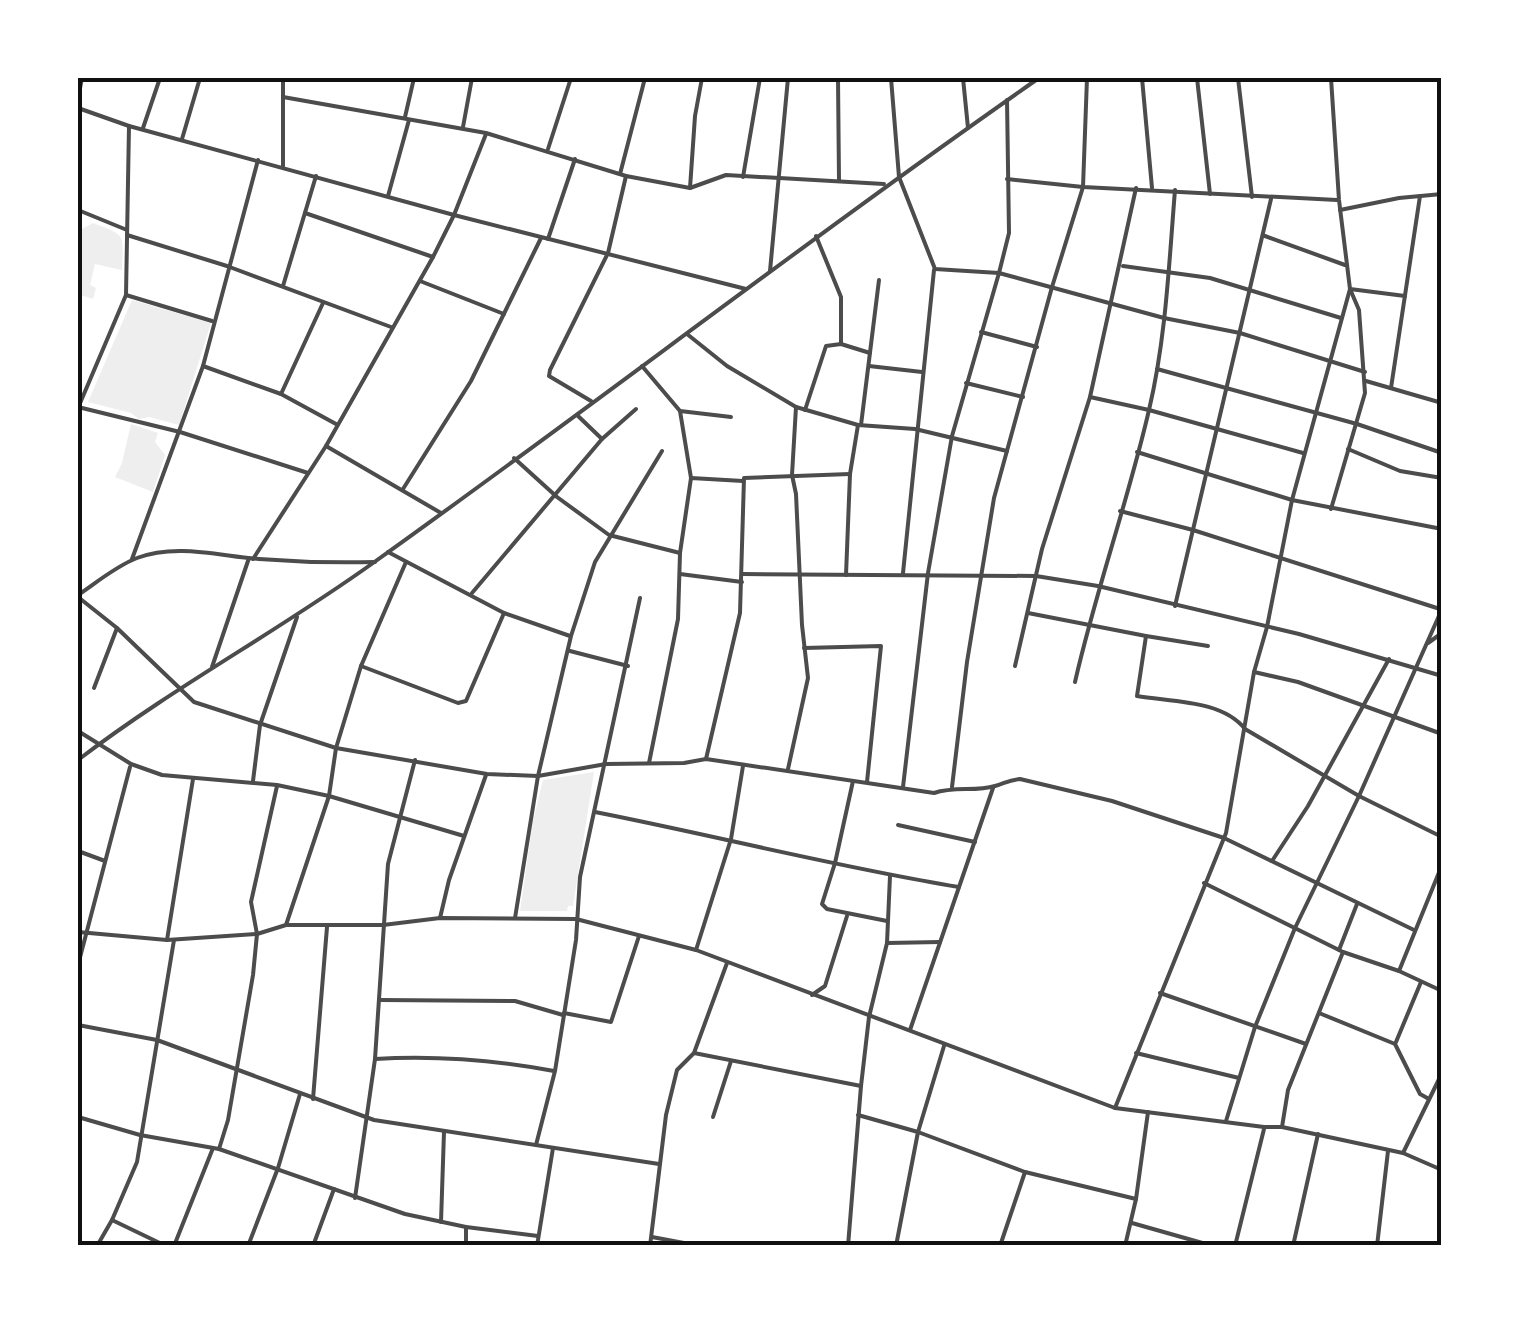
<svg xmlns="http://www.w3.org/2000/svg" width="1519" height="1323" viewBox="0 0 1519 1323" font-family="Raleway,sans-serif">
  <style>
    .green { fill: #eee }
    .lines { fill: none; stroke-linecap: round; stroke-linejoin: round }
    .minor { stroke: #4c4c4c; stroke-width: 4 }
    .neatline { fill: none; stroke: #111; stroke-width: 4 }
  </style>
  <rect width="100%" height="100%" fill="#fff"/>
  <g class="green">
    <path d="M93,223C127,236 123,233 122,270L95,264L90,285L96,288L93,299L78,294L82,262L78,260V231Z"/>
    <polygon points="132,300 211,323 179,425 149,417 139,419 131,413 88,402"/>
    <polygon points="131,424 158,433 155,442 165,455 153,492 115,477 122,463"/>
    <polygon points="594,772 573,906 568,906 567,911 520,911 533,821 543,780"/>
  </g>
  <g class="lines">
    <g class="minor">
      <polyline points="283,78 283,166"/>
      <polyline points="838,78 839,181"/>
      <polyline points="891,78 899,177 935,269 999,273 1009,233 1007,100"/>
      <polyline points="963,78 968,128"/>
      <polyline points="1142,78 1152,188"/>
      <polyline points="1197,78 1210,194"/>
      <polyline points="1238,78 1252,197"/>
      <polyline points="283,97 486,133 626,176 690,188 726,175 884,184"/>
      <polyline points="78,98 82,78"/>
      <polyline points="78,108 129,126 454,215 746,289"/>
      <polyline points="405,117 414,78"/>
      <polyline points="463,127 472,78"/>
      <polyline points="143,128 160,78"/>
      <polyline points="182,139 200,78"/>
      <polyline points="548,149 571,78"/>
      <polyline points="620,174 645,78"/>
      <polyline points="743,177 760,78"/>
      <polyline points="1007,179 1083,187 1337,200"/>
      <polyline points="690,188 695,116 702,78"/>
      <polyline points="388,196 409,120"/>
      <polyline points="78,210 127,230"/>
      <polyline points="1340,210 1399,198 1442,194"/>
      <polyline points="305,213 433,257"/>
      <polyline points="127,235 227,266 391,327"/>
      <polyline points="816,236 841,297 841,344"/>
      <polyline points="1265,236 1345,265"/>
      <polyline points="548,239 575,159"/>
      <polyline points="1123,266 1210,278 1341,318"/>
      <polyline points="770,271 788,78"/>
      <polyline points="420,281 504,314"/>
      <polyline points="283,286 316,176"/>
      <polyline points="126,295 212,321"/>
      <polyline points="981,332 1037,347"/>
      <polyline points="687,334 727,366 796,407 858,425 915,429 1007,451"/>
      <polyline points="203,366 281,394 336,424"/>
      <polyline points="642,366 680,411 731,417"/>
      <polyline points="869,366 922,372"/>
      <polyline points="1157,369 1357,424 1442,453"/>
      <polyline points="1366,381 1442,403"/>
      <polyline points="966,383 1023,397"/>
      <polyline points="1391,388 1420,196"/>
      <polyline points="281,394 323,303"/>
      <polyline points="1090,397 1149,410 1303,453"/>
      <polyline points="591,401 549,376 550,370 608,253 626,176"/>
      <polyline points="78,407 180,432 308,473"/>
      <polyline points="78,408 126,295 129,126"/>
      <polyline points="805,410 826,346 841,344 870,353"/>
      <polyline points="680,411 691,478"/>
      <polyline points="577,415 602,439"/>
      <polyline points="861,425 879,280"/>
      <polyline points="326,446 441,513"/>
      <polyline points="1348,449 1400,471 1442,478"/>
      <polyline points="1137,452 1292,500 1442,529"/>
      <polyline points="514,458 557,497 609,535 680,553"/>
      <polyline points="403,489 471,381 541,238"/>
      <polyline points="1331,509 1365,393 1359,310 1350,289 1405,296"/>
      <polyline points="1120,511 1193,530 1440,609"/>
      <polyline points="388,552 504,613 570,636"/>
      <polyline points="132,559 203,366 258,160"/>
      <polyline points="253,559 326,446 433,257 454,215 486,134"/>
      <polyline points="903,573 934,270"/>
      <polyline points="680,574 742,582"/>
      <polyline points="743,574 1036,576 1098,586 1299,634 1442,676"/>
      <polyline points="846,575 850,474 858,425"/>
      <polyline points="472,593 602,439 636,409"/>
      <path d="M78,595C96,583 116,566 137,558C176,543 220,556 259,559C298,562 336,563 375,562"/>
      <path d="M78,597L117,628L194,702L336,748L487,774L538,776L606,764L684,763L706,759L934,793C955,786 975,792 995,786C1005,783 1009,780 1020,779L1112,801L1224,838L1414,930"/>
      <polyline points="1175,606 1271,199"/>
      <path d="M1028,613L1146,636L1137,696C1172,702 1222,700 1245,729L1359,796L1442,837"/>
      <polyline points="1146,636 1208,646"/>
      <polyline points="1428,643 1442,633"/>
      <polyline points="804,648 881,646 867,782"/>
      <polyline points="570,651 628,666"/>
      <polyline points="361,666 458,703 466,701 504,613"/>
      <polyline points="1015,666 1042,549 1090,397 1136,188"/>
      <polyline points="212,667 249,558"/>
      <polyline points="1254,672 1298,682 1442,734"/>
      <path d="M1075,682C1096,590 1128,501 1149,410C1166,338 1169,263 1175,190"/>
      <polyline points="94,688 117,628"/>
      <polyline points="78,731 131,764 162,775 277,785 329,796 464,836"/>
      <polyline points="706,759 740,613 744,478 850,474"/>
      <path d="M78,760C172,688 277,632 373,563C597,403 814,235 1039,78"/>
      <polyline points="649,763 678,619 680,553 691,478 743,481"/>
      <polyline points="788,769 808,678 802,625 796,494 792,475 796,407"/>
      <polyline points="253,781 260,725 297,617"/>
      <polyline points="853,781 835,863 822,904 827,909 887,921"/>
      <polyline points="903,787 928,573 952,436 999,273 1164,318 1240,333 1365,372"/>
      <polyline points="952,787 967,662 994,498 1052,287 1083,187 1087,78"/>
      <path d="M595,812C717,836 837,867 959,887"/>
      <polyline points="898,825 975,842"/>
      <polyline points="78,851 105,861"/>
      <polyline points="1272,861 1308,806 1389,659"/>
      <polyline points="1204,883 1343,952 1399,971 1442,991"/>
      <polyline points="440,918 449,880 486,775"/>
      <polyline points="515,918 538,776 571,636 595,562 662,451"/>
      <polyline points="286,925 329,796 336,748 361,666 406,562"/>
      <polyline points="78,932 167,940 257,934 286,925 383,925 440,918 576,919 696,950 1115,1108 1264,1127 1282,1127 1403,1153 1442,1170"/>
      <polyline points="167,940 193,779"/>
      <polyline points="887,943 940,942"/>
      <polyline points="696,950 731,839 743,766"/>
      <polyline points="1339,950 1357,904"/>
      <polyline points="78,965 130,767"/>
      <polyline points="1399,971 1442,865"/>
      <polyline points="1160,993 1306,1044"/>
      <polyline points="812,995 825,986 847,916"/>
      <polyline points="380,1000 515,1001 563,1015"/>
      <polyline points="564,1013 611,1022 639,936"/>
      <polyline points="1319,1013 1395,1044 1420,1094 1429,1099"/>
      <polyline points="78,1025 157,1040 374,1120 659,1164"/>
      <polyline points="910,1030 993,788"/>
      <polyline points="1396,1042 1421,982"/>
      <polyline points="694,1053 861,1086"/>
      <polyline points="1136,1053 1239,1078"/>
      <path d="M375,1059C437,1055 494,1060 554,1071"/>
      <polyline points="313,1099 327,927"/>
      <polyline points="1115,1108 1226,833 1254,672 1267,627 1292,500 1350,289 1339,200 1331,78"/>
      <polyline points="858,1115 918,1132 1025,1172 1136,1199"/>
      <polyline points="78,1117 140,1135 219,1149 405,1214 466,1227 538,1236"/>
      <polyline points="713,1117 731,1061"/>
      <polyline points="1226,1121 1255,1027 1295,928 1359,796 1442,609"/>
      <polyline points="1282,1127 1288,1090 1343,952"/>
      <polyline points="536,1145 555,1071 576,940 580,877 640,598"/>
      <polyline points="219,1149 228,1120 253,975 257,934 251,902 277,786"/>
      <polyline points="1403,1153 1442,1073"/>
      <polyline points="355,1198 375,1059 388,864 415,760"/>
      <polyline points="112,1220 166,1246"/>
      <polyline points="441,1222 444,1132"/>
      <polyline points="1132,1223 1213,1246"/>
      <polyline points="652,1237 700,1246"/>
      <polyline points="97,1246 112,1220 137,1162 174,940"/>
      <polyline points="174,1246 213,1148"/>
      <polyline points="248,1246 278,1168 300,1094"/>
      <polyline points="313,1246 334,1189"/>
      <polyline points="466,1246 466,1227"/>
      <polyline points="537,1246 553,1148"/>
      <polyline points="650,1246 666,1115 677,1070 694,1053 727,963"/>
      <polyline points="848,1246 861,1086 869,1017 887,943 890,876"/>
      <polyline points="896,1246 918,1132 944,1046"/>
      <polyline points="1000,1246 1025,1172"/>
      <polyline points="1125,1246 1136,1199 1148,1112"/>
      <polyline points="1235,1246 1264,1129"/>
      <polyline points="1293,1246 1318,1134"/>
      <polyline points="1377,1246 1388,1151"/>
    </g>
  </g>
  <rect width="1519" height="1323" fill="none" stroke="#ffffff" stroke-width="160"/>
  <rect x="80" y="80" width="1359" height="1163" class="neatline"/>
</svg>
